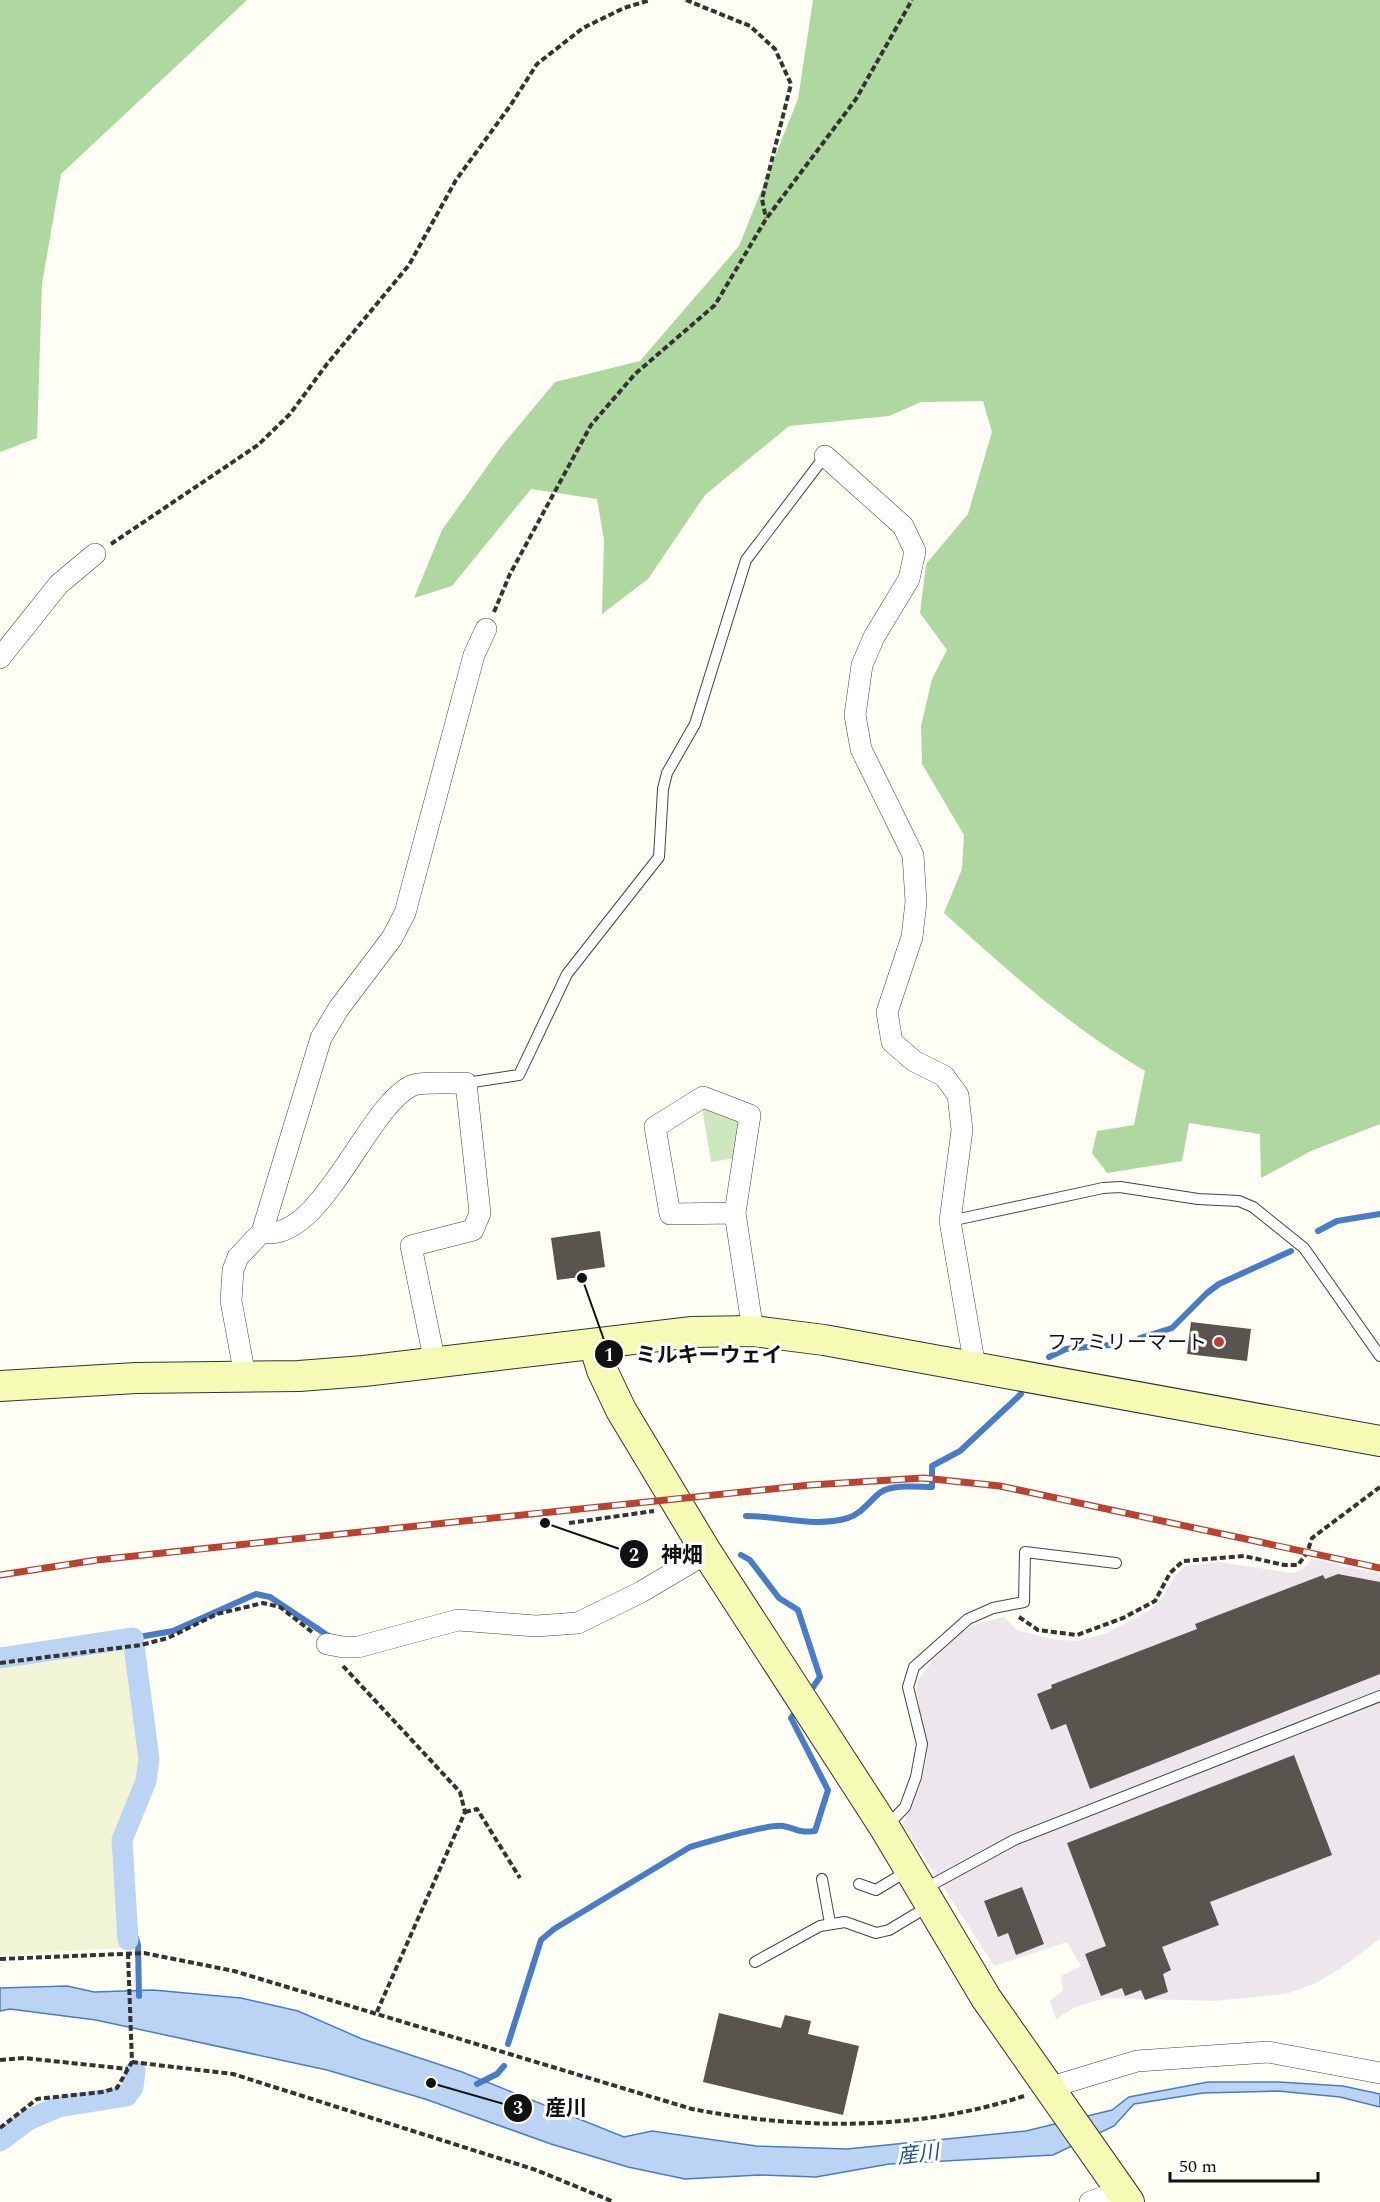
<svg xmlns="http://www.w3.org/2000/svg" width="1380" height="2202" viewBox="0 0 1380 2202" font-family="Spectral,'Noto Sans JP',serif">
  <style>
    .industrial { fill: #eee6ed }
    .farmland { fill: #f1f4d5 }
    .green { fill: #cde8bf }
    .forest { fill: #aed89f }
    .water { fill: #bcd4f3; stroke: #487cc6; stroke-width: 1.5 }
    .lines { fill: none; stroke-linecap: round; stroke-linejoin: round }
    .stream { stroke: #487cc6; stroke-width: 6 }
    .canal { stroke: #bcd4f3; stroke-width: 21 }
    .building { fill: #59544d }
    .lane-casing { stroke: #444; stroke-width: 12 }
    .street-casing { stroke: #444; stroke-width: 22 }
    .secondary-casing { stroke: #333; stroke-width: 32 }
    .path { stroke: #333; stroke-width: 4; stroke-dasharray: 6 3; stroke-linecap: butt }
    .lane { stroke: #fff; stroke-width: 10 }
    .street { stroke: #fff; stroke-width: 21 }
    .secondary { stroke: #f5fab4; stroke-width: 30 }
    .rail-casing { stroke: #b94330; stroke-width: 7 }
    .rail { stroke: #fff; stroke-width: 4.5; stroke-dasharray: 14; stroke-linecap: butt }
    .poi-dot { fill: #b94330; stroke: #fff; stroke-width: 2 }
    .labels { text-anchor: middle; stroke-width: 6; stroke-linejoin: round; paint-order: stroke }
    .poi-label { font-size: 20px; fill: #111; stroke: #fff; text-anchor: end }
    .water-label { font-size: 21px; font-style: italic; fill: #204f9c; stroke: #fff }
    .leader { fill: none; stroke: #111; stroke-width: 2 }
    .callout-dot { fill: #111; stroke: #fff; stroke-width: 2 }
    .mark-label { font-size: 18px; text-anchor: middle; font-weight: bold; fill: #fff }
    .callout-label { font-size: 21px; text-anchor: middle; font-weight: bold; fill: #111; stroke: #fff; stroke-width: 6; stroke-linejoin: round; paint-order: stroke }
  </style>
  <rect width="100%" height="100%" fill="#fefef5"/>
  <polygon class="industrial" points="1312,1559 1380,1574 1380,1939 1341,1968 1316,1983 1286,1994 1214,2001 1106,1998 1075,2007 1056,2019 1050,2001 1063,1990 1061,1976 1081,1966 1067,1942 994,1966 903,1824 923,1777 927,1756 916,1688 918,1680 939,1651 962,1632 978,1623 1004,1617 1017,1630 1053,1639 1076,1641 1104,1634 1149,1611 1161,1600 1175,1576 1186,1566 1219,1562 1292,1573 1303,1569"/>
  <polygon class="farmland" points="130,1650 130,1692 141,1760 138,1779 114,1834 112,1853 121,1948 0,1955 0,1669"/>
  <polygon class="green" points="702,1108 736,1116 742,1128 736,1158 711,1162"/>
  <g class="forest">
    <polygon points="0,0 247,0 61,174 42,284 37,438 0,452"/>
    <path d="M813,0H1380V1124L1311,1151L1261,1178L1260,1134L1189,1123L1182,1161L1107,1173L1092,1153L1097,1131L1134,1125L1145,1071C1070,1027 1008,971 944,913L962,869L964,835L922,764L921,726L932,679L947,650L920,613L926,564L968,514L992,432L983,401L921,402L889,416L789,426L705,495L648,579L602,614L604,540L597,499L531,489L452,586L414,598L442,530L501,447L555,382L640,361L739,246L798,99Z"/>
  </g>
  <polygon class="water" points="67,1986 94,1992 153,1990 241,1998 298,2011 362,2039 462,2072 624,2137 652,2131 756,2146 847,2149 1026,2131 1112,2110 1129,2097 1208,2082 1279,2082 1343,2086 1380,2094 1380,2107 1340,2097 1278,2091 1203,2093 1134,2104 1114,2126 1053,2155 889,2164 816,2177 759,2175 685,2179 628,2167 551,2144 425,2099 327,2070 96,2020 10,2009 0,2011 0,1988"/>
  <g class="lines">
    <g class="stream">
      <polyline points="1318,1231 1337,1221 1380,1214"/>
      <polyline points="1140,1338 1172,1328 1207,1293 1219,1284 1291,1251"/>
      <polyline points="1049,1357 1066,1349 1110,1345"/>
      <path d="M746,1516C781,1516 814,1528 848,1518C863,1513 870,1500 881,1492C893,1484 918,1487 932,1487V1466L960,1451L1021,1394"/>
      <polyline points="741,1555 750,1560 779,1598 798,1610 820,1677 809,1693"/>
      <polyline points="133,1638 173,1631 256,1594 270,1597 330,1637"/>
      <polyline points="128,1934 136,1938 138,1945 139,1996"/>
      <path d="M508,2044L541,1940L554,1929L690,1847C707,1842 769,1824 783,1826C799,1829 797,1833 815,1831L828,1790L791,1718L798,1709"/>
      <polyline points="477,2084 497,2074 504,2066"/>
    </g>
    <g class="canal">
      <polyline points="0,1658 133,1638 149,1759 146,1781 122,1840 128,1940"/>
      <polyline points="0,2141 28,2120 58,2107 127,2096 133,2087 135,2071"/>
    </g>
  </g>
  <g class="building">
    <polygon points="600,1231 605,1267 579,1271 580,1277 557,1280 551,1238"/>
    <polygon points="1191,1322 1251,1329 1247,1361 1187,1354"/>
    <polygon points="1338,1574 1380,1582 1380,1674 1090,1789 1066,1724 1051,1730 1037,1694 1052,1688 1051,1685 1197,1629 1195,1624 1323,1575 1325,1579"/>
    <polygon points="1294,1755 1332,1855 1210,1902 1219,1925 1162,1947 1171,1970 1163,1974 1168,1992 1145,2000 1141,1990 1125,1996 1122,1988 1101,1996 1085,1954 1106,1946 1067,1843"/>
    <polygon points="1022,1887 1044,1944 1016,1955 1008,1933 998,1937 984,1901"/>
    <polygon points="719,2013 781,2028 785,2015 811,2021 808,2034 859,2046 843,2115 703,2082"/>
  </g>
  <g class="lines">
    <defs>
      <g id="lane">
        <polyline points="466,1083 519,1075 567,974 659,857 663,789 667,773 695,724 746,560 825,456"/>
        <polyline points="950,1221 1103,1188 1120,1187 1198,1199 1239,1201 1253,1207 1304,1248 1380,1356"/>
        <polyline points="886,1827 905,1807 916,1777 922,1744 908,1687 914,1667 968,1619 993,1608 1024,1602 1025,1552 1116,1563"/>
        <polyline points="822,1879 830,1923"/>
        <polyline points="859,1884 876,1890 909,1870"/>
        <polyline points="924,1889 1014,1840 1380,1696"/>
        <polyline points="755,1962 820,1926 845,1922 876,1933 889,1930 929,1906"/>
      </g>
      <g id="street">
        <polyline points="825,456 903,526 915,551 909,579 874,637 862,665 855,715 861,749 913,855 916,902 912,937 887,1012 892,1042 914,1061 944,1076 958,1095 962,1130 950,1221 975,1367"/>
        <polyline points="0,658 59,584 95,554"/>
        <polyline points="735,1213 670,1214 655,1127 703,1097 750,1115 735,1213 753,1331"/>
        <path d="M262,1232C320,1245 366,1108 411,1086C421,1081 453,1084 466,1083L480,1213L473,1230L411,1246L435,1363"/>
        <polyline points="245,1376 231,1301 233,1270 238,1257 262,1232 321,1038 339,1008 392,938 405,913 474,655 486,629"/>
        <polyline points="327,1644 343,1647 358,1647 458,1620 536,1626 578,1623 641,1592 707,1553"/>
        <polyline points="1048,2088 1137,2061 1268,2052 1380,2073"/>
        <polyline points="1090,2202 1121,2191"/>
      </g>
      <g id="secondary">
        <polyline points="594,1344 602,1370 621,1410 707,1553 885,1828 986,1998 1129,2202"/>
        <polyline points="0,1386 136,1378 299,1376 364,1371 692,1332 753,1331 824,1340 1380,1441"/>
      </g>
    </defs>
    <use href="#lane" class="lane-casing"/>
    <use href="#street" class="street-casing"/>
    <use href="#secondary" class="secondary-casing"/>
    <g class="path">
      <polyline points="686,0 750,26 775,49 791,84 762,199 766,218"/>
      <polyline points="111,544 258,445 290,414 327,364 409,265 456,180 510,106 537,64 583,28 624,8 650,0"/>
      <polyline points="494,612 510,574 591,425 635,374 715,305 766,219 856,99 912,0"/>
      <polyline points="569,1523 654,1511"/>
      <polyline points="1019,1617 1038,1630 1077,1635 1123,1618 1155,1601 1170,1573 1183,1561 1244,1556 1284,1565 1298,1565 1307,1553 1312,1538 1380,1487"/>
      <polyline points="0,1663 141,1645 168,1638 217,1614 263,1603 280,1607 312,1632"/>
      <polyline points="343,1666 460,1792 465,1812 376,2014"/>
      <polyline points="465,1812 477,1809 520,1878"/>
      <path d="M0,1959L144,1953L234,1971L692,2109C802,2130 917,2131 1024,2096"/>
      <polyline points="0,2060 24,2058 128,2069"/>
      <polyline points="132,2062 233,2074 536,2170 614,2202"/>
      <polyline points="0,2128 37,2099 102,2092 117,2088 132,2062 128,1954"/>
    </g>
    <use href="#lane" class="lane"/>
    <use href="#street" class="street"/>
    <use href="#secondary" class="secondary"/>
    <defs>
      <polyline id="rail" points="0,1575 97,1560 464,1521 810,1485 923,1478 1000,1486 1380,1568"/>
    </defs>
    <use href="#rail" class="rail-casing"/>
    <use href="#rail" class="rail"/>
  </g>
  <circle class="poi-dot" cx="1219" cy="1342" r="6"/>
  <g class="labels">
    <g class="poi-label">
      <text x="1207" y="1349">ファミリーマート</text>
    </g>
    <g class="water-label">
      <text transform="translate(918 2154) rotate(-7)" y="7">産川</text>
    </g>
  </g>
  <path class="leader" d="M582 1278L609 1354M545 1523L634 1554M431 2083L518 2108"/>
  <g class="callout-dot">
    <circle cx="582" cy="1278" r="6"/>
    <circle cx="545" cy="1523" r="6"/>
    <circle cx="431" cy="2083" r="6"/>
    <circle cx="609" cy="1354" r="15"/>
    <circle cx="634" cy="1554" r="15"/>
    <circle cx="518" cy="2108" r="15"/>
  </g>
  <g class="mark-label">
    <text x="609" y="1361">1</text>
    <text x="634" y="1561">2</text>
    <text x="518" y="2114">3</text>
  </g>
  <g class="callout-label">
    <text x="709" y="1362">ミルキーウェイ</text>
    <text x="682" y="1562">神畑</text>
    <text x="566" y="2115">産川</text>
  </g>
  <path d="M1170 2172v9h148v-9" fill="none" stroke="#111111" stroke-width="3"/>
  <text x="1179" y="2172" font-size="18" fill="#111111" stroke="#ffffff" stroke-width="4.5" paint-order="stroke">50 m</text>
</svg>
